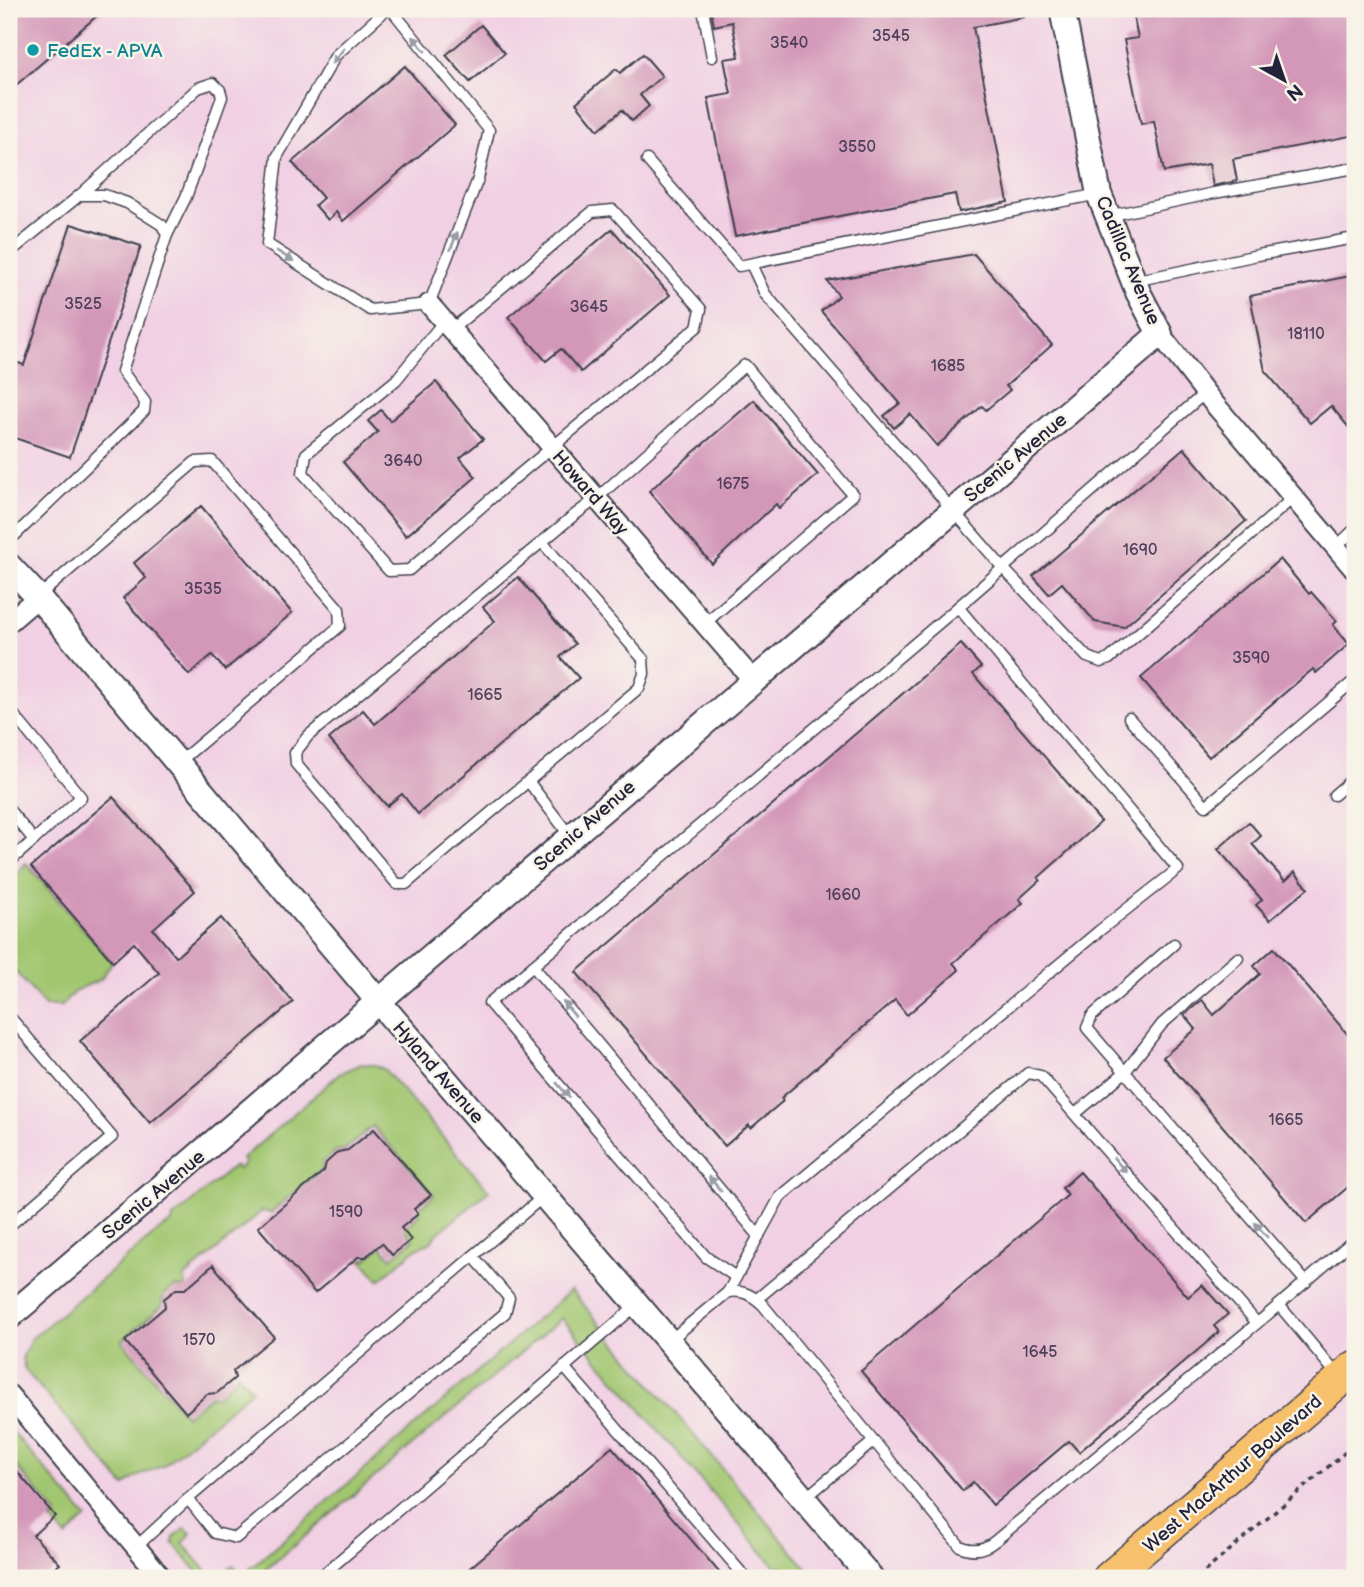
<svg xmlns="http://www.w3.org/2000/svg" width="1364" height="1587" viewBox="0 0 1364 1587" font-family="'Balsamiq Sans',sans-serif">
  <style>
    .built { fill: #f1d0e3 }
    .green { fill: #a1c670; stroke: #627456; stroke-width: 2 }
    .building { fill: #d397b8 }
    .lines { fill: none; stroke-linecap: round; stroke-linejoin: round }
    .service-casing { stroke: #413f50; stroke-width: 13 }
    .minor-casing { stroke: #413f50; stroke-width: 23 }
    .tertiary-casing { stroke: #413f50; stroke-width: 28 }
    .primary-casing { stroke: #413f50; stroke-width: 35 }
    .path { stroke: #413f50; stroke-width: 3.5; stroke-dasharray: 5 5; stroke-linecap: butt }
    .service { stroke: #fff; stroke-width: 10 }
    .minor { stroke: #fff; stroke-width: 19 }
    .tertiary { stroke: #fff; stroke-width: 24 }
    .primary { stroke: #f7c06c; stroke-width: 32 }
    .oneway { fill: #9c9ca7 }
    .culture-dot { fill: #0f9aa8; stroke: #f7f3e8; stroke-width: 2.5 }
    .labels { text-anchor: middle; stroke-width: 5; stroke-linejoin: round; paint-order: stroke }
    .number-label { font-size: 16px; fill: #4e3f5a }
    .culture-label { font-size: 19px; fill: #0d838f; stroke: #f7f3e8; text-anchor: start }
    .street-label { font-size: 19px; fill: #22223b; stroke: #f7f3e8 }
  </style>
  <rect width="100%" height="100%" fill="#f7f3e8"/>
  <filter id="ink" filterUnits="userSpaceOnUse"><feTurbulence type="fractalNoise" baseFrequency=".0143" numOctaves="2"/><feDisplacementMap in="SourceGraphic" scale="14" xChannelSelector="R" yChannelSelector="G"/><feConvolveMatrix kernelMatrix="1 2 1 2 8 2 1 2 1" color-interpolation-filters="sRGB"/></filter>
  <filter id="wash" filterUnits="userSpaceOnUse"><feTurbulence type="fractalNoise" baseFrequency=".00686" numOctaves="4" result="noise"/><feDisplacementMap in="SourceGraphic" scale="28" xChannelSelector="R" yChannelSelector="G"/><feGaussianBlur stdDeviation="1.57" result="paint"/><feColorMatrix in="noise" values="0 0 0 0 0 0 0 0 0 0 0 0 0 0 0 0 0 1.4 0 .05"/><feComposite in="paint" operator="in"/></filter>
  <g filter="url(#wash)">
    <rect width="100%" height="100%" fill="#f3e1c8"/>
    <rect class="built" x="9" y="9" width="1346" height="1569"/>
    <g class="green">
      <polygon points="26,863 112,962 101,979 75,991 61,1006 45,1006 9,964 9,883"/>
      <polygon points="361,1064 375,1065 385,1070 489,1191 437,1234 430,1243 417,1248 379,1280 361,1259 367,1259 381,1246 392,1258 413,1240 404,1228 420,1215 418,1209 434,1195 373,1126 344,1150 336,1151 323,1162 323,1169 270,1213 262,1211 184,1278 186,1286 183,1288 175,1287 163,1296 162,1306 122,1341 186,1416 210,1395 217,1396 235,1380 237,1372 252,1390 164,1465 136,1477 125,1486 25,1370 22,1358 31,1339 161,1229 172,1223 173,1218 234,1166 238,1169 245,1164 242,1159 339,1074"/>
      <polygon points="571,1290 815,1578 791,1578 781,1566 777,1569 562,1318 256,1578 217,1578 233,1565 243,1575"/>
      <polygon points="9,1428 87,1518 66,1537 52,1521 58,1515 9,1458"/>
      <polygon points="185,1528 191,1533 183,1544 213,1578 203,1578 173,1543 174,1537"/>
    </g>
    <g id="blocks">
      <g class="building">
        <polygon points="9,9 105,9 9,91"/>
        <polygon points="711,9 1023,9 1024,17 973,27 1008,202 959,212 955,194 735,236 708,98 731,94 724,59 739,57 732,22 714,26"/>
        <polygon points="1132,9 1355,9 1355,135 1233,159 1237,181 1227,183 1213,186 1209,164 1164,172 1154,121 1141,124 1124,40 1138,38"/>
        <polygon points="481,25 505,53 470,82 446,55"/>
        <polygon points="643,54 662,76 640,95 649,106 632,121 622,110 598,130 576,103 616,69 620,73"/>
        <polygon points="405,66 455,125 343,221 336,212 328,220 315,205 323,198 292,162"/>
        <polygon points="71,224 141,246 70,457 9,436 9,360 24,365"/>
        <polygon points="612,229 670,295 581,372 561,349 546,361 508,317"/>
        <polygon points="974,254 1052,345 1006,386 1010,390 986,410 982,406 937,446 910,414 894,428 884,416 900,403 821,311 839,296 827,281"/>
        <polygon points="1355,275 1355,435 1331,406 1310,423 1265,371 1250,296"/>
        <polygon points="436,382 483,439 460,458 476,477 406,536 343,462 378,432 368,421 381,410 390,421"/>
        <polygon points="754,400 818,475 779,508 776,504 712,564 649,491"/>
        <polygon points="1184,448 1246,521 1124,627 1095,622 1062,583 1049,594 1033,576"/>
        <polygon points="201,506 292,613 225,670 212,655 189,675 123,598 146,578 134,563"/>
        <polygon points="1280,559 1309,594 1311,592 1337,621 1333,625 1349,644 1316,673 1313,669 1209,757 1141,678"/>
        <polygon points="518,577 575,644 560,657 579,678 418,814 402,794 387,806 329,739 363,710 375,724 495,621 483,607"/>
        <polygon points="961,644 981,667 973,674 1101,822 1038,878 1040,880 1019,899 1023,903 953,963 959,970 907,1015 895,1000 781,1098 783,1101 751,1128 749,1125 725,1146 576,972"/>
        <polygon points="113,797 195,891 153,929 176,957 221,918 293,1002 150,1123 80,1041 159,973 134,943 113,962 31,867"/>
        <polygon points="1249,822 1261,836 1252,844 1285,881 1295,872 1308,888 1270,920 1256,905 1262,900 1218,849"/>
        <polygon points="1274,948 1355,1043 1355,1181 1306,1223 1163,1057 1196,1029 1184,1015 1202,1000 1214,1015 1260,974 1254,966"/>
        <polygon points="374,1129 431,1195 414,1209 418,1214 401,1228 411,1240 392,1255 382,1243 366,1257 358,1257 315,1293 258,1227 324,1171 326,1163 338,1152 348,1150"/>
        <polygon points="1080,1172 1188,1297 1202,1285 1228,1314 1214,1326 1219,1332 1079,1452 1069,1441 993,1505 973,1482 963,1491 861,1371 1068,1195 1062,1188"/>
        <polygon points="213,1265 274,1337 233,1371 235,1378 217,1393 207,1394 186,1413 125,1341 165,1307 164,1299 176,1289 185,1289"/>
        <polygon points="612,1447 724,1578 458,1578"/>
        <polygon points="9,1462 55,1516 33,1535 60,1564 44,1578 9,1578"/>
      </g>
    </g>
  </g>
  <g filter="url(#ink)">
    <use href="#blocks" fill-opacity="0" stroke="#413f50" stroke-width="2"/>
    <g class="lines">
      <defs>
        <g id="service">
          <polyline points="387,9 336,55 277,157 267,244 370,310 429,304 478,179 489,130 391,9"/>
          <polyline points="703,9 712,57"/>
          <polyline points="647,160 739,266 1099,194"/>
          <polyline points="80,195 198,88 213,83 220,90 222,97 186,197 167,235"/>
          <polyline points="1108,216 1214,193 1355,168"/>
          <polyline points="9,253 80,195 104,195 127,203 162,225 167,235 122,371 145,402 144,411 9,541"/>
          <polyline points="751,264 765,294 1003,568 1205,393"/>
          <polyline points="1134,281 1258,255 1355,238"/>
          <polyline points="444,321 396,380 306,454 303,473 389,571 409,570 510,482 697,327 701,309 613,210 592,212 451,330"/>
          <polyline points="542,542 643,659 644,674 639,688 406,884 397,884 296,764 295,753 308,736 572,517 596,499 745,365 853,495 704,624"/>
          <polyline points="1336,547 1355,529"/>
          <polyline points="39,596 195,462 212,461 339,609 340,626 179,762"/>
          <polyline points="9,709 81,797 34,840"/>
          <polyline points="1129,718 1206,806 1355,680"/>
          <polyline points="528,781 570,836"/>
          <polyline points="1334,795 1355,777"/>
          <polyline points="9,810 34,840 9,862"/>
          <polyline points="1174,944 1092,1016 1087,1028 1306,1282"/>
          <polyline points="533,966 958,607"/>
          <polyline points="9,1016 112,1137 9,1226"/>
          <polyline points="1075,1114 1125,1072 1162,1024 1238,958"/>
          <polyline points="473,1256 544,1196"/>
          <polyline points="736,1277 706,1257 489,1003 533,966 759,1236"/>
          <polyline points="728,1292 780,1197 1099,931 1178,869 958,607 1003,568 1087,657 1101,662 1109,659 1294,497"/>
          <polyline points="757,1299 1028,1073 1041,1076 1257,1323"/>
          <polyline points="1279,1305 1355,1239"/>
          <path d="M669,1341L728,1292C744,1290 752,1295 763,1305L874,1441"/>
          <polyline points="564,1367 746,1578"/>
          <path d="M804,1499L874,1441L960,1546C973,1552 984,1550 995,1541L1279,1305L1338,1376"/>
          <polyline points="136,1547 188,1499 473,1256 509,1298 505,1313 236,1538 215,1533 188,1499"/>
          <polyline points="319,1578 638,1304"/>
        </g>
        <g id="minor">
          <polyline points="429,304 753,680"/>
          <polyline points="1160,334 1211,400 1355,570"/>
          <polyline points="9,622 38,597"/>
          <polyline points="9,1395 162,1578"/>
        </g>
        <g id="tertiary">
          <polyline points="9,566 38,597 379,1002 871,1578"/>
          <polyline points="9,1317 1160,334 1138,292 1099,194 1062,9"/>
        </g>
        <polyline id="primary" points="1109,1578 1355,1367"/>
      </defs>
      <use href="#service" class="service-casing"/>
      <use href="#minor" class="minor-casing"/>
      <use href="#tertiary" class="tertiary-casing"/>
      <use href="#primary" class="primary-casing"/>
      <polyline class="path" points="1197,1578 1355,1444"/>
      <use href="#service" class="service"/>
      <use href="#minor" class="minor"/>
      <use href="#tertiary" class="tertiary"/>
      <use href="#primary" class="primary"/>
    </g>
    <defs><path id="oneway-solid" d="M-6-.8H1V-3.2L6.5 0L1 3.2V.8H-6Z" transform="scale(1.75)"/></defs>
    <g class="oneway">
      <use href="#oneway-solid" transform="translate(419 44) rotate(-129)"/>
      <use href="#oneway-solid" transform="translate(338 56) rotate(129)"/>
      <use href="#oneway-solid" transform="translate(454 241) rotate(-69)"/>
      <use href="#oneway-solid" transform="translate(285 256) rotate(32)"/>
      <use href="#oneway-solid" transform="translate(569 1009) rotate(-130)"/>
      <use href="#oneway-solid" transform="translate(563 1090) rotate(49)"/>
      <use href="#oneway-solid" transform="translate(1120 1165) rotate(49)"/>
      <use href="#oneway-solid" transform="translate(715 1184) rotate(-130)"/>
      <use href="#oneway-solid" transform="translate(1261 1230) rotate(-131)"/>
    </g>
  </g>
  <circle class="culture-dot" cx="33" cy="50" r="7"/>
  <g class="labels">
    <g class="number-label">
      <text x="891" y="41">3545</text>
      <text x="789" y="48">3540</text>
      <text x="857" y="152">3550</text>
      <text x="83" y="309">3525</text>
      <text x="589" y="312">3645</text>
      <text x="1306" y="339">18110</text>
      <text x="948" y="371">1685</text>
      <text x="403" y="466">3640</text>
      <text x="733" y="489">1675</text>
      <text x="1140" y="555">1690</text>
      <text x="203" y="594">3535</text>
      <text x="1251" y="663">3590</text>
      <text x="485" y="700">1665</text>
      <text x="843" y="900">1660</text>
      <text x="1286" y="1125">1665</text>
      <text x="346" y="1217">1590</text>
      <text x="199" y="1345">1570</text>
      <text x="1040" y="1357">1645</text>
    </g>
    <g class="culture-label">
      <text x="47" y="57">FedEx - APVA</text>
    </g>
    <g class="street-label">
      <text transform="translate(1129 260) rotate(67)" y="7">Cadillac Avenue</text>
      <text transform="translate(1015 457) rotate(-40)" y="7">Scenic Avenue</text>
      <text transform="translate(591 492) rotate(49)" y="7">Howard Way</text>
      <text transform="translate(584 825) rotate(-41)" y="7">Scenic Avenue</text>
      <text transform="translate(439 1072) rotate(49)" y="7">Hyland Avenue</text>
      <text transform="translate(153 1194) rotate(-40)" y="7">Scenic Avenue</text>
      <text transform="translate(1232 1473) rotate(-41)" y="7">West MacArthur Boulevard</text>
    </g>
  </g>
  <rect width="1364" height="1587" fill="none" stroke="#f7f3e8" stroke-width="35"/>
  <g transform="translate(1284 80) rotate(140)" stroke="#f7f3e8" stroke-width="5" paint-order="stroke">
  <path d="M0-5L12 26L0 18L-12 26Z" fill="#22223b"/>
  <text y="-10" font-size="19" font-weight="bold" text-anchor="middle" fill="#22223b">N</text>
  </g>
</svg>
